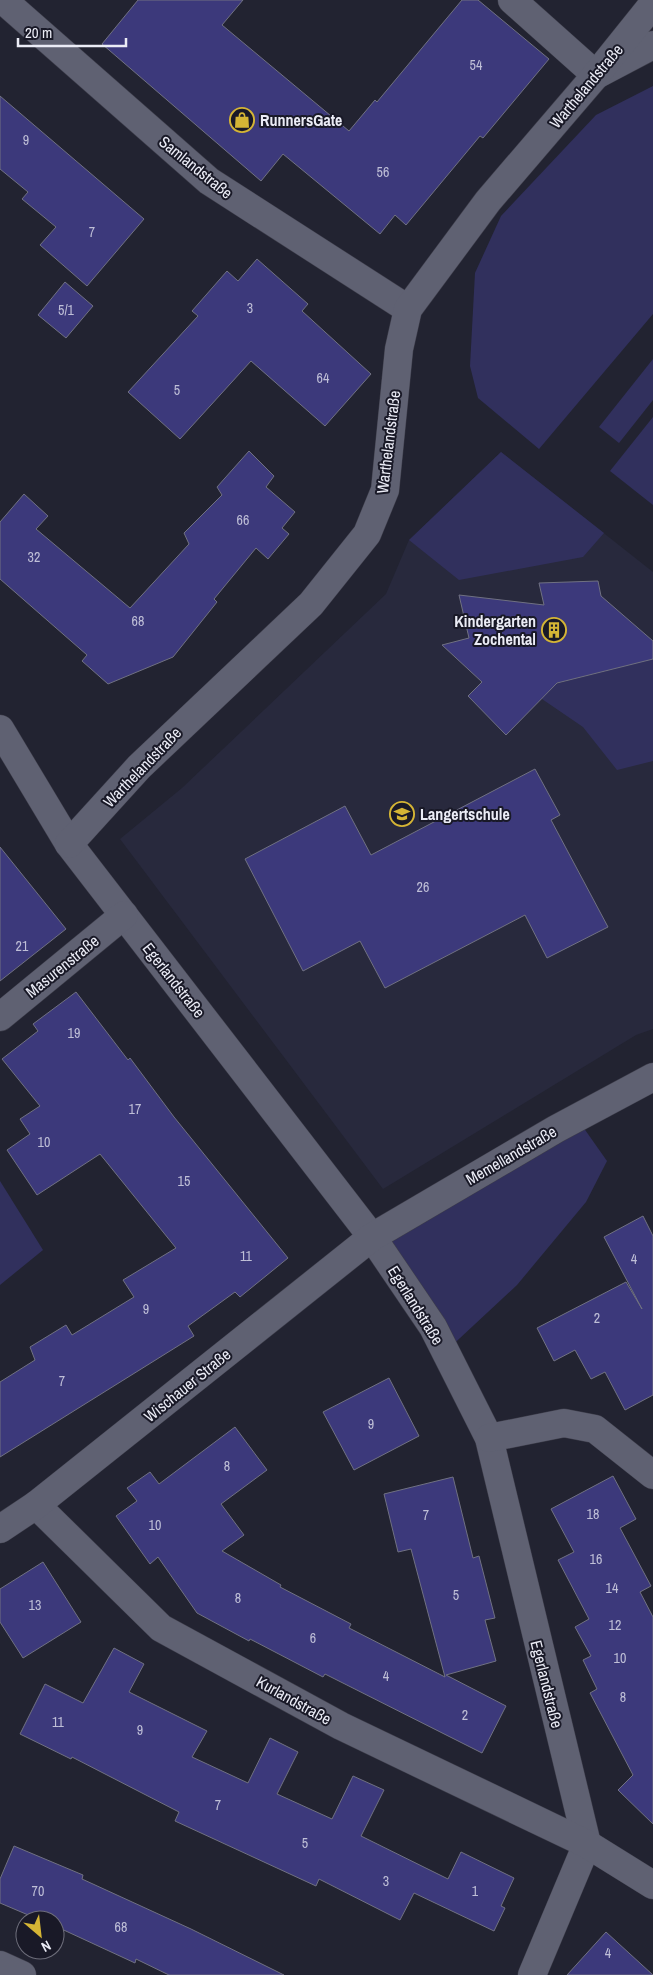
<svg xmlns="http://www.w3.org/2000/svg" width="653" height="1975" viewBox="0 0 653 1975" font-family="'Archivo Narrow',sans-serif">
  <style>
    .built { fill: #28293d }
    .green { fill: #31305d }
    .building { fill: #3c397b; stroke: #707182 }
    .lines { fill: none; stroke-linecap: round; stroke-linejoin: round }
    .minor-casing { stroke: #3d3d4a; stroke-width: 29 }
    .minor { stroke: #5f6172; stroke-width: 28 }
    .labels { text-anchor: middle; stroke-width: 4; stroke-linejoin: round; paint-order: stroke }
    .number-label { font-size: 14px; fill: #bfbfd7 }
    .street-label { font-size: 16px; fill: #ebecf6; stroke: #191927 }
    .poi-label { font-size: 16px; font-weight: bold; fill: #ebecf6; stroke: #191927; text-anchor: start }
  </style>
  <rect width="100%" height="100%" fill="#222331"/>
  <polygon class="built" points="501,452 653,572 653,1029 636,1035 383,1189 120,839 182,788 386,594 409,540"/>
  <g class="green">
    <polygon points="653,86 653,314 539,449 478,398 470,366 475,273 501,216 596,115"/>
    <polygon points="653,359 653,400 619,443 599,427"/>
    <polygon points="653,417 653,505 610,471"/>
    <polygon points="501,452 604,533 583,557 459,580 409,540"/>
    <polygon points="653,659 653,761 617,770 583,727 542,699 532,690"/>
    <polygon points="576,1117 607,1161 586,1202 517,1285 445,1352 372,1237"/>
    <polygon points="0,1181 43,1250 0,1285"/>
  </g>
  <g class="building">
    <polygon points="138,0 243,0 222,25 349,131 375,100 377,102 462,0 478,0 549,59 483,138 480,136 406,225 395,215 380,234 283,154 261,181 102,44"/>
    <polygon points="0,96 144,219 87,286 40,245 56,227 22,199 28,192 0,169"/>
    <polygon points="257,259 308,304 302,311 371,374 325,426 251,361 180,439 128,392 198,316 192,311 227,271 238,281"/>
    <polygon points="65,282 93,306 66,338 38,315"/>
    <polygon points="249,451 274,476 266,487 295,512 282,528 289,534 268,559 256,548 214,599 217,602 173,657 108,684 82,661 87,655 0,579 0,522 24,494 48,516 36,529 130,608 189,544 184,533 222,495 217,487"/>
    <polygon points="598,581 601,596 653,641 653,659 557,683 506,735 468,696 482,682 442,645 469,638 459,595 544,605 539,583"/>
    <polygon points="535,769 560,815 551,820 608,927 547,958 525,915 385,988 360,941 303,971 245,859 345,806 371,855"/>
    <polygon points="0,847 66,929 0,981"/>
    <polygon points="76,992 128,1060 130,1058 174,1117 288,1258 240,1297 235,1292 188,1326 194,1336 0,1457 0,1382 35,1360 30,1347 66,1325 72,1335 134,1297 123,1280 176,1248 100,1154 37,1195 7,1150 30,1134 20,1119 40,1106 2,1059 38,1031 33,1024"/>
    <polygon points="643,1216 653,1236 653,1395 625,1410 605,1372 591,1379 575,1350 554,1361 537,1328 626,1282 642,1309 604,1237"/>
    <polygon points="389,1378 419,1436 354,1470 323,1412"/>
    <polygon points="235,1427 267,1470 221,1504 244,1535 222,1551 281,1585 280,1587 351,1624 349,1628 445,1677 411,1549 398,1552 384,1494 453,1477 473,1558 479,1556 495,1618 485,1620 496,1661 446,1675 506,1706 482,1753 325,1674 323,1677 250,1639 249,1641 197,1613 158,1557 150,1564 116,1516 137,1501 127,1488 150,1472 159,1484"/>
    <polygon points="613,1476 636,1519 620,1528 651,1586 640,1592 653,1617 653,1824 618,1790 633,1775 590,1693 597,1689 583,1660 591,1656 575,1627 589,1619 558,1560 574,1552 551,1509"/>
    <polygon points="43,1562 81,1622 23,1658 0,1622 0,1589"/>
    <polygon points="114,1648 144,1664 129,1692 207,1731 192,1757 248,1783 270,1738 298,1752 277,1794 332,1819 353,1776 384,1790 361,1836 448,1879 461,1852 514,1878 501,1906 505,1908 494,1931 414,1893 400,1920 319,1879 316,1886 175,1821 179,1812 72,1757 71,1759 20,1734 45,1684 83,1703"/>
    <polygon points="14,1846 83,1875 82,1879 191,1929 284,1975 169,1975 136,1959 135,1963 55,1926 55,1920 40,1920 0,1903 0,1879"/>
    <polygon points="606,1932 653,1975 567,1975"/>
  </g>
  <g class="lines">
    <defs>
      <g id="minor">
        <polyline points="3,0 209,181 408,309"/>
        <polyline points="512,0 596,75 653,45"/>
        <polyline points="0,729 69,844 372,1237 433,1327 489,1438 587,1844 532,1975"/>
        <polyline points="69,844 139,767 311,604 367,534 385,490 399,349 408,309 488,201 596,75 653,4"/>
        <polyline points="0,1017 124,915"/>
        <polyline points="489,1438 564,1423 595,1429 653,1475"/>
        <polyline points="36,1505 161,1628 341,1726 587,1844 653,1885"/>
        <polyline points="0,1529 36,1505 372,1237 556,1129 653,1077"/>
        <polyline points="0,1965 22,1975"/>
      </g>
    </defs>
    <use href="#minor" class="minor-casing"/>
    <use href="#minor" class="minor"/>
  </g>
  <defs>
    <symbol id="shop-ring" viewBox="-11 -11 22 22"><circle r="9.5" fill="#191927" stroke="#d5b535" stroke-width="1.5"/><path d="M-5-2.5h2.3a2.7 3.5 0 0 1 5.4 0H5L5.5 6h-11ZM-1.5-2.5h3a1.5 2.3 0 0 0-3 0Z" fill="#d5b535"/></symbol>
    <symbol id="building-ring" viewBox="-11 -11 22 22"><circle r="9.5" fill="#191927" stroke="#d5b535" stroke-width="1.5"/><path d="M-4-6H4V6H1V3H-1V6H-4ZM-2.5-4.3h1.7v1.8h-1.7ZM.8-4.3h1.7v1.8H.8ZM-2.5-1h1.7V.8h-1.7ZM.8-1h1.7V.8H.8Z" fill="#d5b535"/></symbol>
    <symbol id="school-ring" viewBox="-11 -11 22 22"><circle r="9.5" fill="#191927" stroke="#d5b535" stroke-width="1.5"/><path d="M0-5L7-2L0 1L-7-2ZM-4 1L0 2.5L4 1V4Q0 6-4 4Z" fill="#d5b535"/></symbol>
  </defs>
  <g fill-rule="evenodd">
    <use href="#shop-ring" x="228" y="106" width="28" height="28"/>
    <use href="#building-ring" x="540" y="616" width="28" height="28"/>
    <use href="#school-ring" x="388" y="800" width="28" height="28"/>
  </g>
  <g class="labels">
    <g class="number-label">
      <text x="476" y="70">54</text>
      <text x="26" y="145">9</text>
      <text x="383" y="177">56</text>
      <text x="92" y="237">7</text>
      <text x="250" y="313">3</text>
      <text x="66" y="315">5/1</text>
      <text x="323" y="383">64</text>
      <text x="177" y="395">5</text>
      <text x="243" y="525">66</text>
      <text x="34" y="562">32</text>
      <text x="138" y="626">68</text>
      <text x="423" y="892">26</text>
      <text x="22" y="951">21</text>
      <text x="74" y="1038">19</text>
      <text x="135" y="1114">17</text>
      <text x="44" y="1147">10</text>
      <text x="184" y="1186">15</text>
      <text x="246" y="1261">11</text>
      <text x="634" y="1264">4</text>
      <text x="146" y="1314">9</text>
      <text x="597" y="1323">2</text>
      <text x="62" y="1386">7</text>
      <text x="371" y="1429">9</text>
      <text x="227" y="1471">8</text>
      <text x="593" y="1519">18</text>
      <text x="426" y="1520">7</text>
      <text x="155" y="1530">10</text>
      <text x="596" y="1564">16</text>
      <text x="612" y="1593">14</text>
      <text x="456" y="1600">5</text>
      <text x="238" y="1603">8</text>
      <text x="35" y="1610">13</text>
      <text x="615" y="1630">12</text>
      <text x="313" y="1643">6</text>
      <text x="620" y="1663">10</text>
      <text x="386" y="1681">4</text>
      <text x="623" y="1702">8</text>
      <text x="465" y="1720">2</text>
      <text x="58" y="1727">11</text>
      <text x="140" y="1735">9</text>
      <text x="218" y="1810">7</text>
      <text x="305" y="1848">5</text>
      <text x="386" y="1886">3</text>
      <text x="38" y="1896">70</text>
      <text x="475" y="1896">1</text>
      <text x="121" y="1932">68</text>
      <text x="608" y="1958">4</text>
    </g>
    <g class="street-label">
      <text transform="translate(586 86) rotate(-50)" y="6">Warthelandstraße</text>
      <text transform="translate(196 167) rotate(39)" y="6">Samlandstraße</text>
      <text transform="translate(388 442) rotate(-83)" y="6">Warthelandstraße</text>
      <text transform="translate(142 767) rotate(-46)" y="6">Warthelandstraße</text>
      <text transform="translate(62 966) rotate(-39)" y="6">Masurenstraße</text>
      <text transform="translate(174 980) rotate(52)" y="6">Egerlandstraße</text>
      <text transform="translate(511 1155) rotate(-30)" y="6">Memellandstraße</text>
      <text transform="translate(416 1305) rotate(58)" y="6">Egerlandstraße</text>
      <text transform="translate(187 1385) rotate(-39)" y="6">Wischauer Straße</text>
      <text transform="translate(547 1684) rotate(76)" y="6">Egerlandstraße</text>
      <text transform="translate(294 1700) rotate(29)" y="6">Kurlandstraße</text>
    </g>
    <g class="poi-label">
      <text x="260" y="126">RunnersGate</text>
      <text x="536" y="627" text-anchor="end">Kindergarten<tspan x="536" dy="18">Zochental</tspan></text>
      <text x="420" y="820">Langertschule</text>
    </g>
  </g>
  <g transform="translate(40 1935) rotate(152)"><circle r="24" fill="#191927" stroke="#6d6d7a"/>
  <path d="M0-4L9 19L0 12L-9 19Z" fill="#d5b535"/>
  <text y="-8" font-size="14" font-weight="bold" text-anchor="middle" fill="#ebecf6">N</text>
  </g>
  <path d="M18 38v8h108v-8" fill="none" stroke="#ebecf6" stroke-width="2.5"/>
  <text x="25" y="38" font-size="15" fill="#ebecf6" stroke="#191927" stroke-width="4" paint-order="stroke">20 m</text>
</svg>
